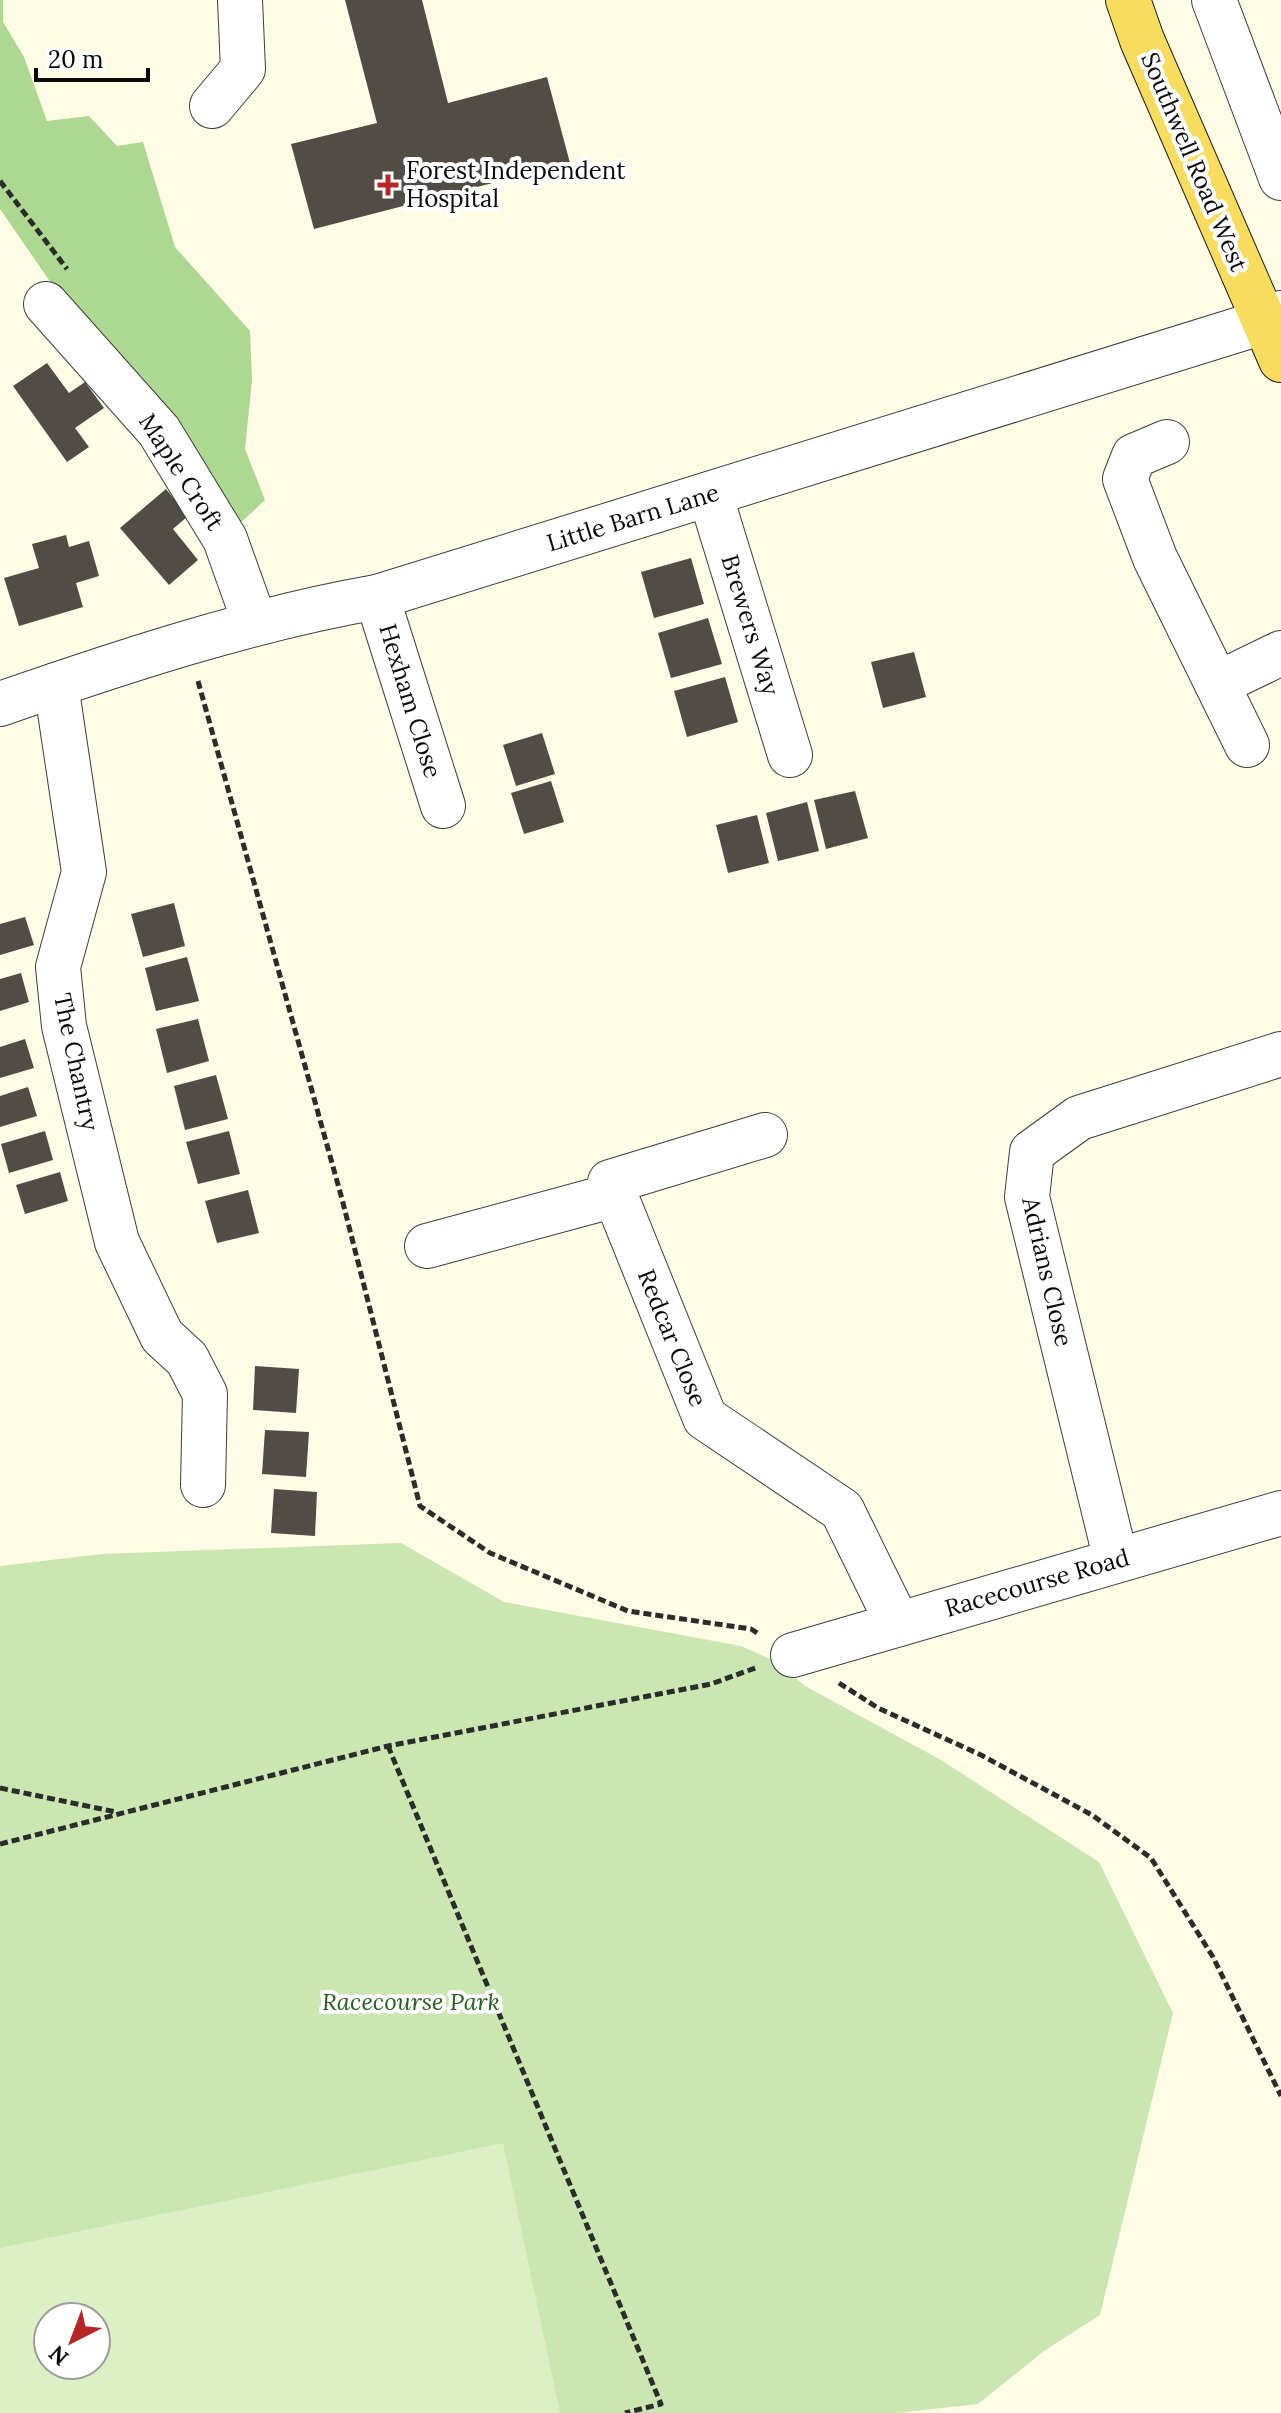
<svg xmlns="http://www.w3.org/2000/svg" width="1281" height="2413" viewBox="0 0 1281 2413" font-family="Lora,serif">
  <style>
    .green { fill: #cae7b2; fill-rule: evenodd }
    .forest { fill: #add891 }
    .pitch { fill: #ddefc4; fill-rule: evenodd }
    .building { fill: #524c46 }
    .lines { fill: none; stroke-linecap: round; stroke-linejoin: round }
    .minor-casing { stroke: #3d3d3d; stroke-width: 46 }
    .major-casing { stroke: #1b1b1b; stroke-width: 46 }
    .path { stroke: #2c2c2c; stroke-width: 5; stroke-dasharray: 8 4; stroke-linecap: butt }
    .minor { stroke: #fff; stroke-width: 44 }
    .major { stroke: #f8dc5e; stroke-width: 44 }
    .poi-dot { fill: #b72624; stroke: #fff; stroke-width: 3 }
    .labels { text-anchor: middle; stroke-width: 8; stroke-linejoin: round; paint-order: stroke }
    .street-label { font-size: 24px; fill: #0a0a0a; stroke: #fff }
    .poi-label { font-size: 24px; fill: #0a0a0a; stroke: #fff; text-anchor: start }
    .park-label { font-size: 24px; font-style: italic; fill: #265f1c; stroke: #fff }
  </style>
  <rect width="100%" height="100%" fill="#fffce6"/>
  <path class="green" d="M401,1543L504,1602L741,1646L775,1661L805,1686L941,1760L1099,1862L1173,2013L1100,2315L1044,2351L978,2404L897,2413H0V1566L102,1554ZM48,2317H96V2365H48Z"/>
  <polygon class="forest" points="0,0 3,0 3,22 24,57 47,121 89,116 117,146 143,142 175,247 250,331 252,380 245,449 265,500 236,527 82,328 0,209"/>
  <path class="pitch" d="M503,2143L560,2413H0V2248ZM48,2317H96V2365H48Z"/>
  <g class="building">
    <polygon points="345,0 422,0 448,103 547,77 570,163 314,229 291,144 377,123"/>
    <polygon points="47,363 69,393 85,382 104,408 75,428 89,447 67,462 13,386"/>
    <polygon points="166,489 188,516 173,529 198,560 169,585 120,528"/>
    <polygon points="66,535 69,547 89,541 99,576 76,583 83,607 19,626 4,578 39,568 32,544"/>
    <polygon points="691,558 704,604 654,618 641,572"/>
    <polygon points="708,618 722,664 671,678 658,633"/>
    <polygon points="914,652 926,697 883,708 871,662"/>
    <polygon points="725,677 738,722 687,737 674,691"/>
    <polygon points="542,733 555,774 516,786 503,745"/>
    <polygon points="551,781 564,822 524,834 511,793"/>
    <polygon points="855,791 868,838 826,849 814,800"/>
    <polygon points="807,802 819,851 778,861 766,813"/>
    <polygon points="757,815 769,863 728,873 716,825"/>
    <polygon points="174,903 185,946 143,957 131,914"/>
    <polygon points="25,917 34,945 0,955 0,924"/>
    <polygon points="187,957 199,1001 156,1011 145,968"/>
    <polygon points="21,973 29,1002 0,1011 0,979"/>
    <polygon points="198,1019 209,1061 167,1073 156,1029"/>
    <polygon points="25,1039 34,1068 0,1078 0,1047"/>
    <polygon points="216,1075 228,1119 185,1130 174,1086"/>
    <polygon points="28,1087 37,1116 0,1127 0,1096"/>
    <polygon points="45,1131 53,1160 9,1173 1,1144"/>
    <polygon points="229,1131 240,1174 198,1184 186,1142"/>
    <polygon points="60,1172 68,1201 25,1214 16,1185"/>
    <polygon points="248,1190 259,1233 217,1243 205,1201"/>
    <polygon points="255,1366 299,1369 296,1413 253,1410"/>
    <polygon points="265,1430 309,1432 306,1477 262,1474"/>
    <polygon points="274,1489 317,1492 315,1536 271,1533"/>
  </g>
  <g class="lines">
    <defs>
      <g id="minor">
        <polyline points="1214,0 1281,178"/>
        <polyline points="212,106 243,69 240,0"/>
        <polyline points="46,304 159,431 225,539 255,623"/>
        <polyline points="1167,442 1134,456 1125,479 1155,558 1247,745"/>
        <polyline points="710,494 790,755"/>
        <polyline points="377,597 443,806"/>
        <polyline points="1217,684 1281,653"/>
        <polyline points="56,685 84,872 58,967 64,1026 117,1242 162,1336 187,1359 205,1394 203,1485"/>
        <path d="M0,704C121,662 251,619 377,597L1263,322L1281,313"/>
        <polyline points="765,1135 610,1182 705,1418 842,1510 898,1624"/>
        <polyline points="427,1246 615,1195"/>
        <polyline points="1116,1560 1027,1197 1032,1152 1079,1118 1281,1054"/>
        <polyline points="793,1655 1281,1513"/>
      </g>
      <polyline id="major" points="1128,0 1142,40 1281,360"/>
    </defs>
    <use href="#minor" class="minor-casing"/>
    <use href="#major" class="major-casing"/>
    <g class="path">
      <polyline points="0,181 67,269"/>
      <polyline points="198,681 342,1199 420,1506 490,1553 628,1611 751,1629 759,1634"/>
      <polyline points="839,1683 878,1708 981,1755 1092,1815 1151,1858 1213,1957 1281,2096"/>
      <polyline points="388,1746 661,2404 625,2413"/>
      <polyline points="0,1788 116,1812"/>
      <polyline points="0,1844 388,1746 711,1684 758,1667"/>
    </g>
    <use href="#minor" class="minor"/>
    <use href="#major" class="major"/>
  </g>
  <path class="poi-dot" d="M384 173h8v8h8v8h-8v8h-8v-8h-8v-8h8z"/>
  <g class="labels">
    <g class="street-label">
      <text transform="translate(1194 162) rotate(67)" y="8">Southwell Road West</text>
      <text transform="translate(181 472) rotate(57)" y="8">Maple Croft</text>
      <text transform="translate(633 518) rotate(-17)" y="8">Little Barn Lane</text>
      <text transform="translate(750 625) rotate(73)" y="8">Brewers Way</text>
      <text transform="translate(410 701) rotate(73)" y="8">Hexham Close</text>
      <text transform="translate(76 1062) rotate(78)" y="8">The Chantry</text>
      <text transform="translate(1047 1272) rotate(77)" y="8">Adrians Close</text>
      <text transform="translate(672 1338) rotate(68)" y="8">Redcar Close</text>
      <text transform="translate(1037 1583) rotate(-16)" y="8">Racecourse Road</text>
    </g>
    <g class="poi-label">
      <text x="406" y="179">Forest Independent<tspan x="406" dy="28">Hospital</tspan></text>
    </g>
    <g class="park-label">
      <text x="411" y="2010">Racecourse Park</text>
    </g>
  </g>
  <g transform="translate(72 2341) rotate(222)"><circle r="38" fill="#ffffff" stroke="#9d9d9d" stroke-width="2"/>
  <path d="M0-6L14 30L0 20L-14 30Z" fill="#b72624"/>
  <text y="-12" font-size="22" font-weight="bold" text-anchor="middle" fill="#0a0a0a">N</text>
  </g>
  <path d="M36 68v12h112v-12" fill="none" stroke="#0a0a0a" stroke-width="4"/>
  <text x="48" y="68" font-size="24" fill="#0a0a0a" stroke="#ffffff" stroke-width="6" paint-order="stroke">20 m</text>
</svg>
